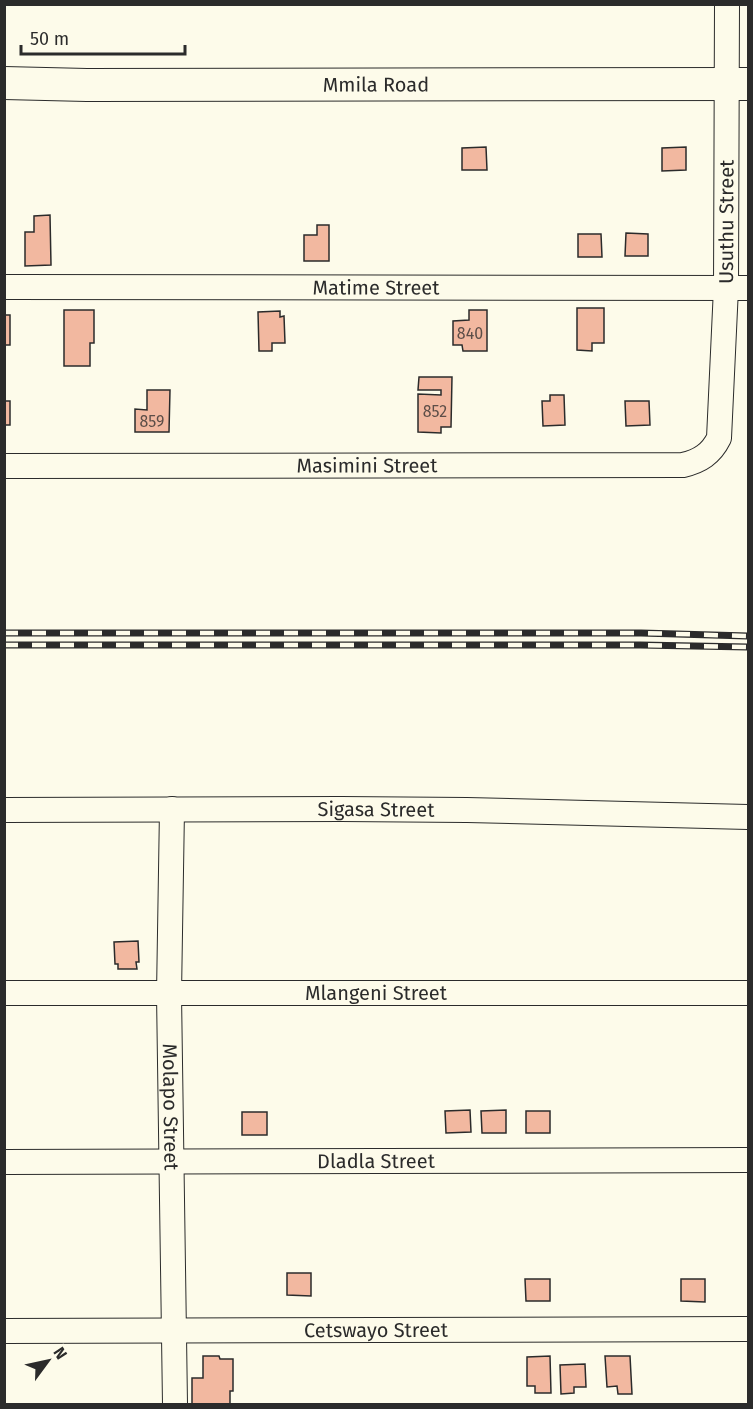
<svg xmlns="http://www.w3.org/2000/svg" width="753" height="1409" viewBox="0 0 753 1409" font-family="'Fira Sans',sans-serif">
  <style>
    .building { fill: #f2b8a0; stroke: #2b2b2b; stroke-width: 1.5 }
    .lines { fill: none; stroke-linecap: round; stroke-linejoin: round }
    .minor-casing { stroke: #2b2b2b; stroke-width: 26 }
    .major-casing { stroke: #2b2b2b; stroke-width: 34 }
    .minor { stroke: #fdfbea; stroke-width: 24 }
    .major { stroke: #fdfbea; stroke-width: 32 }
    .rail-casing { stroke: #2b2b2b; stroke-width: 7 }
    .rail { stroke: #fdfbea; stroke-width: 4.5; stroke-dasharray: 14; stroke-linecap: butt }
    .labels { text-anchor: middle; stroke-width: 4.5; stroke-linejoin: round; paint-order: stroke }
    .number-label { font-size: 16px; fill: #5d4e48 }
    .street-label { font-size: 20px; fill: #2b2b2b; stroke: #fdfbea }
  </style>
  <rect width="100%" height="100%" fill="#fdfbea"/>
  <g class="building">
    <polygon points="486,147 487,170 462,170 462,148"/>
    <polygon points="686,147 686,170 662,171 662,148"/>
    <polygon points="50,215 51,265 25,266 25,232 34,232 34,216"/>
    <polygon points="317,225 329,225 329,261 304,261 304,235 317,235"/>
    <polygon points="626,233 648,234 648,256 625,256"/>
    <polygon points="578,234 601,234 602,257 578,257"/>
    <polygon points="577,308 604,308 604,343 592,343 592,351 577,350"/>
    <polygon points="64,310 94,310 94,343 90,343 90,366 64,366"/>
    <polygon points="469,310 487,310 487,351 463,351 462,345 453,345 453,321 469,320"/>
    <polygon points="280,311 280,317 284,316 285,343 272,343 272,351 259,351 258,312"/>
    <rect x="4" y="315" width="6" height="30"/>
    <polygon points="419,377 452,377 451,427 441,427 441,433 418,432 418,394 441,395 441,390 418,390"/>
    <polygon points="147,390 170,390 169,432 135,432 135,409 147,410"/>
    <polygon points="550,395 564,395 565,425 543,426 542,401 550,401"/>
    <rect x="4" y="401" width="6" height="24"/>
    <polygon points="625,401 649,401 650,425 626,426"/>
    <polygon points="138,941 139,962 136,962 137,969 118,969 118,964 115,964 114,942"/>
    <polygon points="470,1110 471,1132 446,1133 445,1111"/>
    <polygon points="506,1110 506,1133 482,1133 481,1111"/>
    <rect x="526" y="1111" width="24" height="22"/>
    <rect x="242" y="1112" width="25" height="23"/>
    <polygon points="287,1273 311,1273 311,1296 287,1295"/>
    <polygon points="525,1279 550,1279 550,1301 526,1301"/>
    <polygon points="681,1279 705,1279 705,1302 681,1301"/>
    <polygon points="203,1356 219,1356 220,1359 233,1359 233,1391 230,1391 230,1404 192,1404 192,1378 203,1378"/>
    <polygon points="550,1356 551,1393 535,1393 535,1386 527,1386 527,1357"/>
    <polygon points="605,1356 630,1356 632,1394 618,1394 617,1386 607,1387"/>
    <polygon points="585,1364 586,1387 574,1387 574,1393 561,1394 560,1365"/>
  </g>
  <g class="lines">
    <defs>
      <g id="minor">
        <path id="s1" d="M4,287L748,288"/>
        <path id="s2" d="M4,466L683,465C700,461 711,454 719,438L726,288L727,4"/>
        <path id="s3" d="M172,809L169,994L175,1404"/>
        <path id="s4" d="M4,810L341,809L467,810L748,817"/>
        <path id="s5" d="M4,993H748"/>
        <path id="s6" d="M4,1162L748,1160"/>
        <path id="s7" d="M4,1331L748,1329"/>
      </g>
      <g id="major">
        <path id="s8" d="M4,83L87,85L748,84"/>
      </g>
    </defs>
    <use href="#minor" class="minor-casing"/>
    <use href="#major" class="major-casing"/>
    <use href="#minor" class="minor"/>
    <use href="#major" class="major"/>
    <defs>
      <g id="rail">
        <polyline points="4,633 641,633 748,636"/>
        <polyline points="4,645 640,645 748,647"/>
      </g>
    </defs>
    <use href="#rail" class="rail-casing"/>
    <use href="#rail" class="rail"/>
  </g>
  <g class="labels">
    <g class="number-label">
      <text x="470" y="339">840</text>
      <text x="435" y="417">852</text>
      <text x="152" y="427">859</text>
    </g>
    <g class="street-label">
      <text dy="7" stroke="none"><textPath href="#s8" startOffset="372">Mmila Road</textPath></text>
      <text dy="7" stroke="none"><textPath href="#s2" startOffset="942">Usuthu Street</textPath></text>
      <text dy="7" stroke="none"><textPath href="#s1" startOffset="372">Matime Street</textPath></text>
      <text dy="7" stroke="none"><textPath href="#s2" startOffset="363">Masimini Street</textPath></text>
      <text dy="7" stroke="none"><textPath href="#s4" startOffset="372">Sigasa Street</textPath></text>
      <text dy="7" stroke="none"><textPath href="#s5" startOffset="372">Mlangeni Street</textPath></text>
      <text dy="7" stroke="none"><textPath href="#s3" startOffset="298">Molapo Street</textPath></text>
      <text dy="7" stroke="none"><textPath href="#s6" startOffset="372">Dladla Street</textPath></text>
      <text dy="7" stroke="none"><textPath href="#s7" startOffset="372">Cetswayo Street</textPath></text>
    </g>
  </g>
  <rect width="753" height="1409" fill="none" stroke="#2b2b2b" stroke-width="12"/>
  <g transform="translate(48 1361) rotate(57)" stroke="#fdfbea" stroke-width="4.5" paint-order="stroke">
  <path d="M0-4.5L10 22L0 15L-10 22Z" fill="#2b2b2b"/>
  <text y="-9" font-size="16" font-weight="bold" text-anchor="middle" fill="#2b2b2b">N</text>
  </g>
  <path d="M21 45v9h164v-9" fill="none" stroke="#2b2b2b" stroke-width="3"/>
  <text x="30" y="45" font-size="18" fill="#2b2b2b" stroke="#fdfbea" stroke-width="4.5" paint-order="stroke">50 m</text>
</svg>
